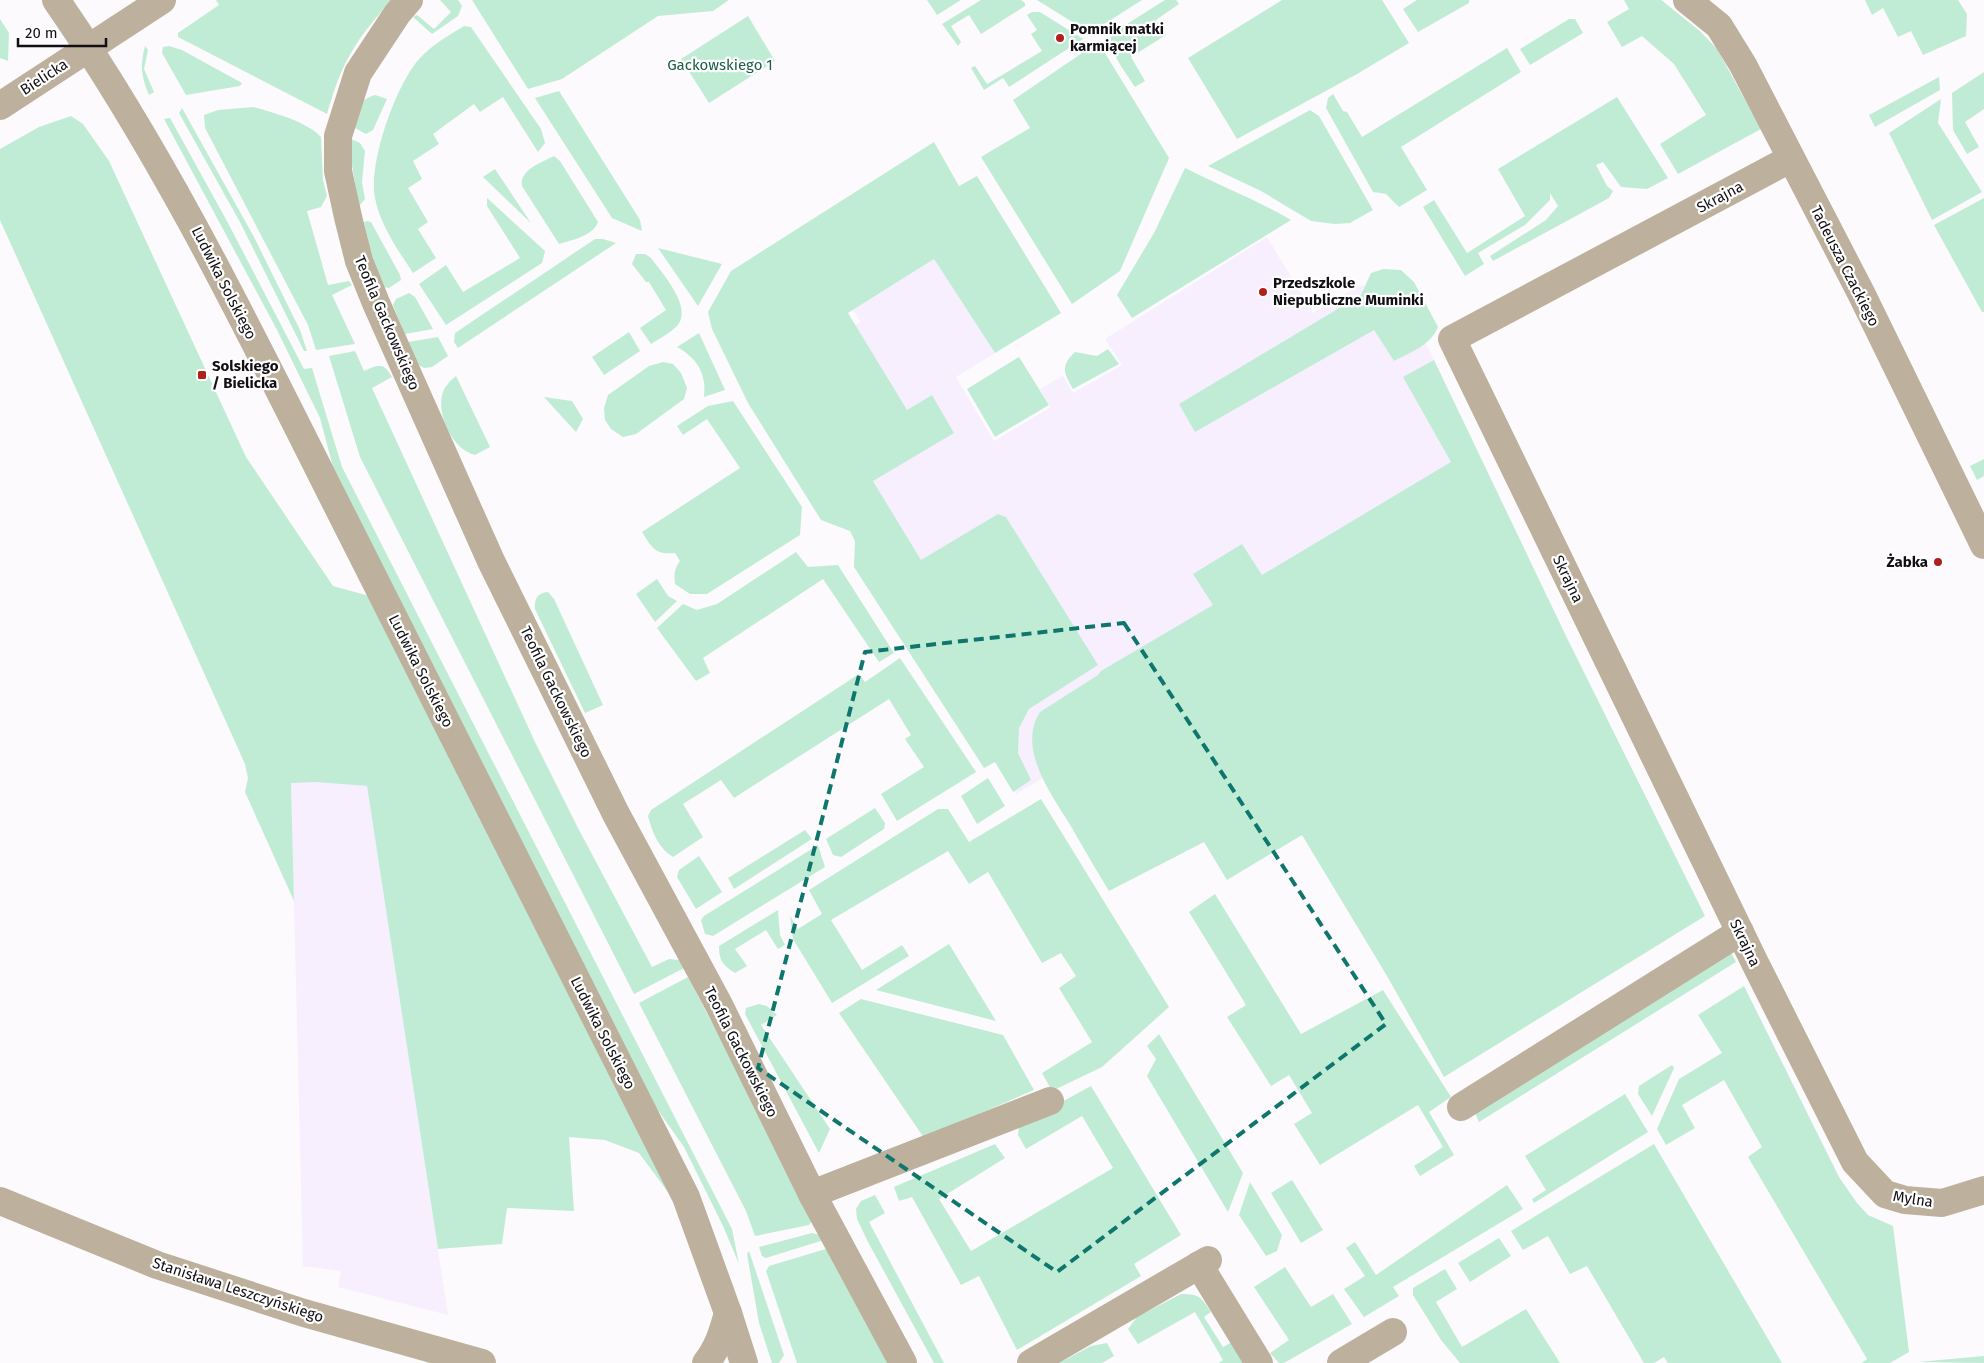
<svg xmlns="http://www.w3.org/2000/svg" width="1984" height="1363" viewBox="0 0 1984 1363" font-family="'Fira Sans',sans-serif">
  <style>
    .built { fill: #f7effe }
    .green { fill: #c0ecd5 }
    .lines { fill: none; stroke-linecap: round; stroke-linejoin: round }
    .minor { stroke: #bdb09c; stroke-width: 28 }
    .tertiary { stroke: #bdb09c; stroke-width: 28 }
    .marked { fill: none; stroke: #0f766e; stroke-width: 4; stroke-dasharray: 10 6; stroke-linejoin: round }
    .poi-dot { fill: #b1211b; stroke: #fff; stroke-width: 2 }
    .labels { text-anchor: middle; stroke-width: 4.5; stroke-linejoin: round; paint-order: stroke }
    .poi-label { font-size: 15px; font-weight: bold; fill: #110e14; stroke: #fff; text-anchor: start }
    .park-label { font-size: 15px; fill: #1b5d43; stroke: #fff }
    .street-label { font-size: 15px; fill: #110e14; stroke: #fff }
  </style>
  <rect width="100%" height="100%" fill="#fcfafd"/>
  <g class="built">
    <polygon points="1267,237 1313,313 1336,300 1355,287 1395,279 1566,636 1227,880 1204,842 1116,887 1050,774 1016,794 1003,775 918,556 873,481 848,330 861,322 853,310 934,259 995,353 956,377 994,441 1051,407 1040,389 1063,376 1073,393 1122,365 1105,339"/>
    <polygon points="291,782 315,782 367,786 448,1315 338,1287 341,1271 303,1266"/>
  </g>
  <g class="green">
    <path d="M216,0H391C377,17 362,33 351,53C340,71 333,93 327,114L178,37V33L219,5Z"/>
    <polygon points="440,0 458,0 462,6 458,16 432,34 413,17 417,15 434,29 451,12"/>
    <polygon points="472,0 729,0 713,11 658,16 562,79 528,89"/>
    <polygon points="927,0 961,0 937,15"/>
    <polygon points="981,0 1021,0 1025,3 1025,6 981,34 969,15 951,26 961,42 958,46 942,24"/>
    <polygon points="1037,0 1142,0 1090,33"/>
    <path d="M1165,0H1176L1179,4L1156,20L1166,35L1131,57L1145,81L1135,87C1125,71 1109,53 1111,34Z"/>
    <polygon points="1282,0 1382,0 1409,43 1357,74 1237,139 1188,58"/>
    <polygon points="1417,0 1469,0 1469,3 1418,32 1403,9"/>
    <polygon points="1624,0 1661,0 1700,31 1717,49 1761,129 1678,174 1660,144 1706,115 1674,64 1642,36 1622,47 1607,22 1629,9"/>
    <polygon points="1865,0 1958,0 1967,14 1966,36 1923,55 1911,31 1898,37 1883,8 1872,15"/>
    <polygon points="1032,12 1040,12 1083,39 1009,87 1003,78 984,90 971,68 975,66 987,84 1042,51 1031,34 1037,30 1027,15"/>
    <polygon points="748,16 775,61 709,103 681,59"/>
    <polygon points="0,19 9,33 8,61 0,58"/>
    <polygon points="1569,19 1575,19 1583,33 1530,65 1520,49"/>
    <path d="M464,26L471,27L541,129L545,143L538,152L503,97L480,112L474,104L433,134L439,144L413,161L422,179L408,188L428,222L418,229L436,258L413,273C398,250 380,225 375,198C368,163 396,84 420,58C432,45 449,35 464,26Z"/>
    <path d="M145,46L148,50L144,69L154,92L149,95C141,77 140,64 145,46Z"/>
    <polygon points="169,46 182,50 242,83 240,86 186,95 162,53 163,47"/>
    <polygon points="1091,47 1102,48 1169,158 1120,271 1072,304 981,157 1030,128 1013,100"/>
    <polygon points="1507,48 1521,72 1401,147 1427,190 1399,207 1386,194 1373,192 1326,108 1328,98 1333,94 1343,111 1347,112 1362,137"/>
    <polygon points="1984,72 1984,109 1965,122 1979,147 1967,154 1953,130 1952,93"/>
    <polygon points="1939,77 1940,90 1875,127 1869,115"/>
    <polygon points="559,91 640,220 642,231 612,218 535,98"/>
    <path d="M375,95L387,99L373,130L366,134L353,127C358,112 357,100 375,95Z"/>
    <polygon points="1617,97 1668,178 1647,189 1621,187 1603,162 1596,165 1607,186 1613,191 1609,198 1493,261 1490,256 1546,220 1558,206 1550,193 1550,200 1525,225 1478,253 1484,264 1465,276 1423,207 1434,200 1467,253 1525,216 1498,169"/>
    <polygon points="1941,99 1938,123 1982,192 1932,220 1889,133"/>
    <path d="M254,107C274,113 306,121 321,137L323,180L327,196L321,207L307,211L328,285L349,281L352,285L332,295L355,344L316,350L308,325L205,128L204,115L218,110Z"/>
    <polygon points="182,108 254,237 300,330 307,351 304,351 241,224 179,113"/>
    <polygon points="1310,110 1319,116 1373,210 1350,223 1335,224 1311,221 1261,191 1208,166"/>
    <polygon points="71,116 83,124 109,161 246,457 333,586 384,600 685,1215 639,1153 605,1140 569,1137 574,1211 507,1208 502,1244 438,1249 367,786 315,782 291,783 294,901 245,792 248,778 245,764 0,220 0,149 39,127"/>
    <polygon points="170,118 228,223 304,369 312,368 342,467 732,1229 739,1264 723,1226 684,1147 655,1106 637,1074 333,467 320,418 277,330 164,119"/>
    <polygon points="351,139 360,143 365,151 362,182 365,199 359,206 350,154"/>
    <polygon points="934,142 959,186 977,176 1061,313 995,353 934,259 848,313 907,410 932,395 954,433 873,481 921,560 998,514 1006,517 1098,665 1029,709 1019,728 1018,753 1031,780 1013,792 995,762 984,768 854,567 855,541 850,531 821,520 748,403 712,329 708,312 731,271"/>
    <path d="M554,156L560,161L598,222C593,236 572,240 559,244L522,186C519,170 542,162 554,156Z"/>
    <path d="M1185,168C1220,186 1257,200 1291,220L1132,318L1117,295L1154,233Z"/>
    <polygon points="495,169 531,223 483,177"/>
    <polygon points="487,198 545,251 542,263 446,325 419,284 446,265 463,292 520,258 487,206"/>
    <polygon points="1984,198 1984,312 1982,312 1934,225"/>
    <polygon points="367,221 371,222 400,275 401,280 389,288 384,287 372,259 364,222"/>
    <polygon points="595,239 603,239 616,243 458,348 454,342 455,333"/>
    <polygon points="658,248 722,264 698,306"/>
    <path d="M636,254H645L651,258C662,273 694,308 677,326C670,333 659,339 651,344L640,328L666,310L649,282H646L632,264Z"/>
    <path d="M1383,269L1401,270L1414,282L1438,327C1431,345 1411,352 1394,361L1374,330L1195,432L1179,404L1361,295L1371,273Z"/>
    <polygon points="409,293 415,297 433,329 405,334 393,305 396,299"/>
    <polygon points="629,332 640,351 604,375 592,357"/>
    <path d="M699,333L725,390L704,397C707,374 697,358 677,347Z"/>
    <polygon points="438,337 448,356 432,367 424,368 417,364 408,342"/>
    <path d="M1108,349L1119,364L1073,389C1064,373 1060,366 1075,352L1097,356Z"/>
    <path d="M355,351L364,371C378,364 384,362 392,377L372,388L535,742L578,828L652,967L669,959L680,960L684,968L634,994L360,457L329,356Z"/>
    <polygon points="1019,357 1049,405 995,437 967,389"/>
    <path d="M1434,360L1566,636L1705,916L1444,1077L1387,976L1302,835L1227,880L1204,842L1109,891C1096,870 1084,849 1072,828C1053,796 1016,750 1040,712L1098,675L1101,671L1213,605L1193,574L1242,544L1262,575L1451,462L1403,377Z"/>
    <polygon points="663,362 673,364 681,373 687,388 684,399 636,434 623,437 611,429 605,420 604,408 608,395 649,366"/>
    <path d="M456,376L490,447L475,455C453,450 437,416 442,395C444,387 450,381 456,376Z"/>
    <polygon points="544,397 572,401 583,419 576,432"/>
    <path d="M733,401L802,507L800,535L707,594H690L675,584C674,575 674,569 680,561L675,553C655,555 652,548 642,532L740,468L707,419L683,435L677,426L708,406Z"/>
    <polygon points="1984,459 1984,476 1977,480 1970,466"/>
    <polygon points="796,552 808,567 838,565 894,653 879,662 823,579 703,658 710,673 696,681 657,628 683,604 697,610 717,604"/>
    <polygon points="657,579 668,596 677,601 655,622 636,594"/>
    <path d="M548,592L554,599L603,705L585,713L535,609C534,599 537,593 548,592Z"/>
    <path d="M900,658L976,772L897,821L881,794L924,767L905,739L911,735L889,699L734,798L721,780L683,804L703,837L673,857C659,849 652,832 648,816L651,810L859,674L865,682Z"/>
    <polygon points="988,778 1005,806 977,824 961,796"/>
    <polygon points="1041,799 1169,1007 1102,1067 1052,1091 1042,1073 1092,1042 1059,988 1076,976 1061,953 1042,963 988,872 969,884 948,851 831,920 862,970 902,945 909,956 832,1003 793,939 790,916 798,929 822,914 809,890 938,809 948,809 969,842"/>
    <polygon points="875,808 885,823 884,829 841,857 833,855 826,839"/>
    <polygon points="805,830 812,839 734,889 728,878"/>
    <polygon points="818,845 825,867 713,936 705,934 701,920 704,916"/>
    <polygon points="699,856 722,892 696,909 677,877 679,870"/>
    <polygon points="1215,894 1301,1034 1383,990 1451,1097 1429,1112 1454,1155 1420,1176 1414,1166 1443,1147 1418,1105 1320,1165 1294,1124 1312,1113 1289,1075 1271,1086 1227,1017 1246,1005 1189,912"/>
    <path d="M778,910L780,935L785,945L778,949L766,930L735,949L747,966L735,973C723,965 719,961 719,946Z"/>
    <polygon points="949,944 996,1021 876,990"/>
    <polygon points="1730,951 1736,962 1479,1122 1475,1113"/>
    <polygon points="688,977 814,1218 809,1225 755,1236 746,1211 639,1003"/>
    <polygon points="1744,986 1839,1177 1857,1203 1868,1215 1893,1226 1909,1352 1890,1363 1862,1363 1867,1359 1748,1157 1762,1147 1724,1080 1682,1105 1695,1128 1666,1145 1657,1129 1679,1079 1722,1053 1698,1015"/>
    <polygon points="861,999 1003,1035 1034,1090 924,1138 839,1013"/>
    <polygon points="759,1004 767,1006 777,1015 761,1025 830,1129 819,1153 745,1014 746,1008"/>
    <polygon points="1159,1034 1243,1173 1228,1212 1147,1076 1156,1059 1147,1046"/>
    <polygon points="1672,1065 1674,1068 1652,1116 1638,1094 1639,1086"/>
    <polygon points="1091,1086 1181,1235 1134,1264 1141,1276 1017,1350 979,1276 961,1285 912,1197 899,1201 894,1187 995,1144 1005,1158 939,1199 971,1251 1113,1168 1082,1116 1026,1149 1018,1135 1019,1125"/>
    <polygon points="1625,1094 1648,1132 1534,1203 1532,1199 1546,1190 1525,1156"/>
    <polygon points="1654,1144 1782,1363 1668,1363 1664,1357 1654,1363 1644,1363 1587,1266 1570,1274 1548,1236 1523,1250 1511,1231"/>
    <polygon points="1292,1180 1323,1230 1301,1243 1271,1193"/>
    <polygon points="1250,1182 1282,1235 1277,1251 1266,1256 1239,1215"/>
    <polygon points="1507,1185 1523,1209 1393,1287 1399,1296 1364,1317 1344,1289 1365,1276 1346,1248 1355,1242 1376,1275"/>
    <polygon points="875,1195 885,1213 869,1222 944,1363 934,1363 868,1242 857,1219 856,1209 861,1201"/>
    <polygon points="812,1233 820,1235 824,1240 766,1258 762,1256 759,1247"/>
    <polygon points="1499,1238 1511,1256 1470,1282 1458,1263"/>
    <polygon points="829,1248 890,1363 797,1363 766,1271 769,1266"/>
    <polygon points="749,1251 784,1355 779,1363 772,1363 759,1323 747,1254"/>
    <polygon points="1285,1267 1311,1307 1333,1294 1352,1324 1284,1363 1279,1363 1270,1353 1289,1340 1254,1287"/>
    <polygon points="1445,1269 1457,1289 1436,1302 1462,1347 1526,1309 1560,1363 1460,1363 1441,1340 1413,1295 1413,1288"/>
    <path d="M1181,1294C1200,1294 1202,1298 1211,1312L1204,1317L1223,1347L1232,1342L1244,1363H1219L1223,1360L1195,1312L1138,1344L1128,1329L1137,1317Z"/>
    <polygon points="1107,1343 1114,1356 1102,1363 1059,1363 1091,1346"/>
    <polygon points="1984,1356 1984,1363 1918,1362"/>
  </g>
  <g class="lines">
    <g class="minor">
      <polyline points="409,0 397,14 358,73 338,136 338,171 348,217 359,261 376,303 491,561 616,814 719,1005 812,1194 903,1363"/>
      <polyline points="1687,0 1719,26 1743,65 1861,293 1984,545"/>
      <polyline points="1790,159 1452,339 1755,963 1855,1162 1885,1194 1905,1200 1942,1203 1984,1190"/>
      <polyline points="1461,1107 1740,932"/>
      <polyline points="812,1194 1050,1101"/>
      <polyline points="0,1201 157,1265 304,1313 482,1363"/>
      <polyline points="1199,1265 1259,1363"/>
      <polyline points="1031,1363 1208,1260"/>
      <polyline points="1341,1363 1393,1332"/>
    </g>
    <g class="tertiary">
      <path d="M56,0C171,166 258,349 349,529C461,752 573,975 686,1197L728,1313L744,1363"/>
      <polyline points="0,106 162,0"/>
      <path d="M706,1363C718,1348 723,1331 728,1313"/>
    </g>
  </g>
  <path class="marked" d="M1124,623L1386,1024L1057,1272L758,1068L865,652Z"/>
  <g class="poi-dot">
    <circle cx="1060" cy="38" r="5"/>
    <circle cx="1263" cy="292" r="5"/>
    <rect x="197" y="370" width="10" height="10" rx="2.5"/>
    <circle cx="1938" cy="562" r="5"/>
  </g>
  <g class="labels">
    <g class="poi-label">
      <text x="1070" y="34">Pomnik matki<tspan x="1070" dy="17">karmiącej</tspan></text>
      <text x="1273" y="288">Przedszkole<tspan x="1273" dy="17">Niepubliczne Muminki</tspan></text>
      <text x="212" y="371">Solskiego<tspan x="212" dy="17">/ Bielicka</tspan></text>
      <text x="1928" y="567" text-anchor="end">Żabka</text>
    </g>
    <g class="park-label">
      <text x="720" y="70">Gackowskiego 1</text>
    </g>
    <g class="street-label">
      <text transform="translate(44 77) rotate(-33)" y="5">Bielicka</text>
      <text transform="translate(1720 197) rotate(-28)" y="5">Skrajna</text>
      <text transform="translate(1845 266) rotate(63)" y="5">Tadeusza Czackiego</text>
      <text transform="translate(224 283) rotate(63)" y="5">Ludwika Solskiego</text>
      <text transform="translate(387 323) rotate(67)" y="5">Teofila Gackowskiego</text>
      <text transform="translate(1568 579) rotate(64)" y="5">Skrajna</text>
      <text transform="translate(421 671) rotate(63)" y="5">Ludwika Solskiego</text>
      <text transform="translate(556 692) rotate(64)" y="5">Teofila Gackowskiego</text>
      <text transform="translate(1745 943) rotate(64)" y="5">Skrajna</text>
      <text transform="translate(603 1033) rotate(63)" y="5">Ludwika Solskiego</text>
      <text transform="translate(741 1052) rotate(63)" y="5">Teofila Gackowskiego</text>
      <text transform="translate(1913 1199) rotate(9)" y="5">Mylna</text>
      <text transform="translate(238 1290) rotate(18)" y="5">Stanisława Leszczyńskiego</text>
    </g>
  </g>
  <path d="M18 38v8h88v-8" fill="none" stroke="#110e14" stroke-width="2.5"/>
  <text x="25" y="38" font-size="15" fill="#110e14" stroke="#ffffff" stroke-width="4" paint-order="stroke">20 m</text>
</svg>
